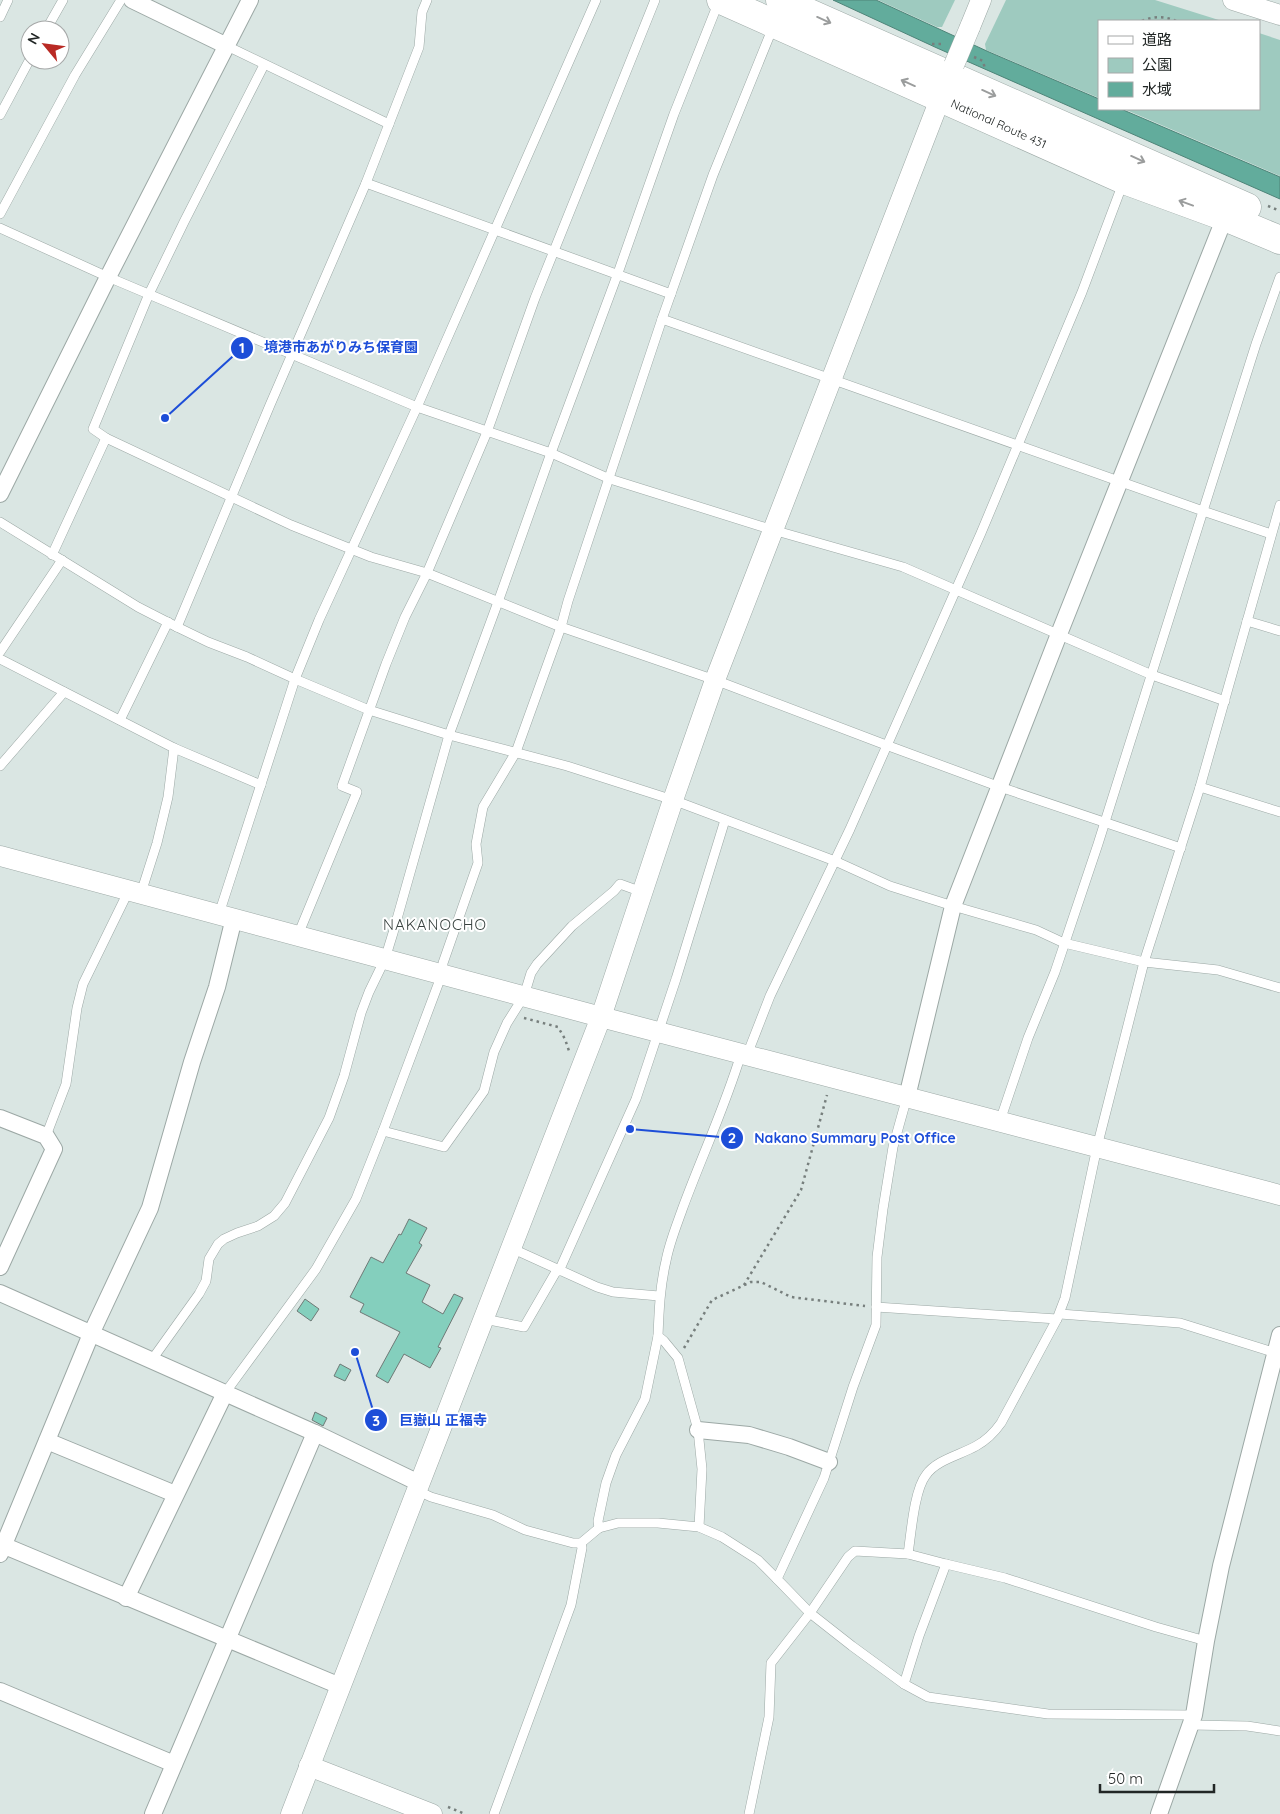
<svg xmlns="http://www.w3.org/2000/svg" width="1280" height="1814" viewBox="0 0 1280 1814" font-family="Quicksand,'Noto Sans JP',sans-serif">
  <style>
    .green { fill: #9ecabf }
    .water { fill: #62ac9c; stroke: #4e8478 }
    .building { fill: #84cfbd; stroke: #6e7976 }
    .lines { fill: none; stroke-linecap: round; stroke-linejoin: round }
    .service-casing { stroke: #9ca8a5; stroke-width: 10 }
    .minor-casing { stroke: #9ca8a5; stroke-width: 18 }
    .tertiary-casing { stroke: #9ca8a5; stroke-width: 21 }
    .trunk-casing { stroke: #9ca8a5; stroke-width: 29 }
    .path { stroke: #777f7d; stroke-width: 2.5; stroke-dasharray: 2.5 4; stroke-linecap: butt }
    .service { stroke: #fff; stroke-width: 9 }
    .minor { stroke: #fff; stroke-width: 16 }
    .tertiary { stroke: #fff; stroke-width: 20 }
    .trunk { stroke: #fff; stroke-width: 28 }
    .tertiary-bridge-casing { stroke: #9ca8a5; stroke-width: 21; stroke-linecap: butt }
    .tertiary-bridge { stroke: #fff; stroke-width: 20 }
    .oneway { stroke: #9b9d9d }
    .labels { text-anchor: middle; stroke-width: 4; stroke-linejoin: round; paint-order: stroke }
    .street-label { font-size: 12px; fill: #212625; stroke: #fff }
    .quarter-label { font-size: 15px; letter-spacing: 1px; fill: #38423f; stroke: #fff }
    .leader { fill: none; stroke: #1d4ed8; stroke-width: 2 }
    .callout-dot { fill: #1d4ed8; stroke: #fff; stroke-width: 2 }
    .mark-label { font-size: 15px; text-anchor: middle; font-weight: bold; fill: #fff }
    .callout-label { font-size: 14px; text-anchor: middle; font-weight: bold; fill: #1d4ed8; stroke: #fff; stroke-width: 4; stroke-linejoin: round; paint-order: stroke }
  </style>
  <rect width="100%" height="100%" fill="#dae6e3"/>
  <g class="green">
    <polygon points="878,0 955,0 942,27 937,27"/>
    <polygon points="1006,0 1155,0 1222,21 1099,21 1099,98 986,50 985,44"/>
    <polygon points="1259,33 1280,40 1280,176 1124,109 1259,109"/>
  </g>
  <polygon class="water" points="833,0 876,0 989,52 1099,99 1099,109 1121,109 1280,177 1280,199 937,48"/>
  <g class="building">
    <polygon points="409,1219 427,1228 419,1243 422,1245 406,1273 430,1285 422,1302 443,1314 454,1294 463,1298 438,1347 441,1348 430,1368 404,1354 388,1383 376,1376 400,1332 360,1312 364,1304 350,1297 371,1257 383,1263 399,1234 401,1235"/>
    <polygon points="305,1299 319,1309 311,1321 297,1311"/>
    <polygon points="340,1364 351,1370 345,1381 334,1376"/>
    <polygon points="315,1412 327,1418 323,1426 312,1420"/>
  </g>
  <g class="lines">
    <defs>
      <g id="service">
        <polyline points="0,17 8,0"/>
        <polyline points="46,30 63,0"/>
        <polyline points="227,46 389,124"/>
        <polyline points="0,115 30,59"/>
        <polyline points="366,183 671,294"/>
        <polyline points="0,214 75,75 121,0"/>
        <polyline points="0,228 108,277 417,407 551,453 610,479 773,530 903,567 1152,675 1225,701"/>
        <polyline points="662,319 1203,511 1098,844 1055,972 1028,1038 1000,1121"/>
        <polyline points="106,438 93,429 149,294 184,222 264,65"/>
        <polyline points="0,522 138,607 177,627 208,642 247,657 295,679 369,710 449,735 567,766 673,800 835,861 890,886 953,906 1036,930 1064,943 1144,962 1218,970 1280,988"/>
        <polyline points="1271,534 1203,511 1256,344 1280,277"/>
        <polyline points="52,555 106,438 291,525 371,557 427,573 561,627 715,680 886,745 1000,787 1181,848"/>
        <polyline points="1247,621 1280,631"/>
        <polyline points="177,627 270,405 366,183 419,47 422,12 427,0"/>
        <polyline points="0,652 62,560"/>
        <polyline points="0,659 174,748"/>
        <polyline points="120,720 168,622"/>
        <polyline points="0,766 64,692"/>
        <polyline points="1200,787 1280,812"/>
        <polyline points="141,893 157,843 168,797 174,748 261,785"/>
        <polyline points="219,914 295,679 319,620 417,407 596,0"/>
        <polyline points="298,935 357,792 342,786 386,664 405,617 427,573 487,432 535,298 655,0"/>
        <polyline points="747,1055 770,996 850,829 981,533 1082,292 1123,183"/>
        <polyline points="907,1097 893,1147 883,1209 877,1257 876,1325 853,1387 824,1478 777,1579 810,1613 852,1646 904,1684 928,1697 1048,1714 1194,1715"/>
        <polyline points="383,1131 444,1147 484,1091 494,1052 507,1023 524,996 531,973 537,964 572,926 614,891 620,884 642,892"/>
        <polyline points="46,1136 66,1084 77,1008 83,984 129,890"/>
        <polyline points="511,1248 597,1287 613,1292 659,1296"/>
        <polyline points="559,1271 636,1099 676,979 725,820"/>
        <polyline points="876,1307 1057,1319 1065,1298 1097,1147 1144,962 1200,787 1280,505"/>
        <polyline points="1060,1314 1180,1323 1279,1354"/>
        <polyline points="484,1319 524,1327 557,1270"/>
        <polyline points="151,1361 199,1294 206,1281 209,1259 218,1244 224,1239 237,1233 258,1226 274,1216 285,1203 329,1118 344,1076 361,1013 369,992 385,959 393,933 449,735 498,602 551,453 618,273 674,114 719,1"/>
        <polyline points="225,1393 316,1269 356,1199 383,1131 442,974 443,963 478,863 476,844 483,807 516,752 561,627 568,601 662,319 713,175 773,27"/>
        <polyline points="416,1490 431,1497 493,1515 525,1530 573,1543 581,1543 599,1528 618,1523 658,1523 699,1527 722,1537 758,1560 777,1579"/>
        <path d="M699,1527L702,1469L698,1430L678,1358L664,1341L658,1336C659,1311 660,1286 666,1261C669,1244 676,1227 682,1210C701,1158 725,1107 741,1054"/>
        <polyline points="599,1528 598,1521 606,1483 616,1455 645,1399 658,1336"/>
        <polyline points="946,1564 1005,1578 1156,1627 1206,1641"/>
        <polyline points="904,1684 919,1636 946,1564 908,1554"/>
        <polyline points="1191,1725 1247,1726 1280,1731"/>
        <polyline points="494,1814 571,1605 582,1548 581,1543"/>
        <path d="M749,1814L769,1717L771,1663L810,1613L848,1557L855,1551L908,1554C911,1535 914,1490 926,1475C936,1460 960,1455 976,1446C987,1440 994,1433 1001,1423L1057,1319"/>
      </g>
      <g id="minor">
        <polyline points="132,0 227,46"/>
        <polyline points="0,494 108,277 250,0"/>
        <polyline points="907,1097 953,906 1059,634 1225,217"/>
        <polyline points="0,1118 46,1136 54,1149 0,1267"/>
        <polyline points="0,1293 315,1433 419,1483"/>
        <polyline points="698,1430 749,1435 789,1447 829,1462"/>
        <polyline points="47,1441 175,1494"/>
        <polyline points="0,1544 340,1686"/>
        <polyline points="0,1554 91,1334 150,1208 192,1062 217,987 234,918"/>
        <polyline points="126,1598 225,1393"/>
        <polyline points="0,1691 174,1764"/>
        <polyline points="153,1814 315,1433"/>
        <polyline points="1159,1814 1194,1715 1206,1641 1221,1566 1280,1335"/>
      </g>
      <g id="tertiary">
        <polyline points="1233,0 1280,15"/>
        <polyline points="970,27 981,0"/>
        <polyline points="0,856 601,1017 1280,1195"/>
        <polyline points="309,1766 432,1814"/>
        <polyline points="291,1814 601,1017 673,800 715,680 945,86"/>
      </g>
      <g id="trunk">
        <path id="s1" d="M721,0L1124,180L1225,217L1280,240"/>
        <polyline points="780,0 1247,207"/>
      </g>
    </defs>
    <use href="#service" class="service-casing"/>
    <use href="#minor" class="minor-casing"/>
    <use href="#tertiary" class="tertiary-casing"/>
    <use href="#trunk" class="trunk-casing"/>
    <g class="path">
      <path d="M1142,21C1153,16 1165,16 1176,21"/>
      <polyline points="932,44 944,44"/>
      <polyline points="974,57 983,61 985,69"/>
      <polyline points="1268,206 1280,211"/>
      <polyline points="524,1018 558,1027 565,1039 569,1051"/>
      <polyline points="744,1285 801,1190 827,1095"/>
      <polyline points="684,1348 712,1300 751,1282 761,1282 791,1297 865,1306"/>
      <polyline points="448,1807 465,1814"/>
    </g>
    <use href="#service" class="service"/>
    <use href="#minor" class="minor"/>
    <use href="#tertiary" class="tertiary"/>
    <use href="#trunk" class="trunk"/>
    <defs>
      <polyline id="tertiary-bridge" points="954,65 970,27"/>
    </defs>
    <use href="#tertiary-bridge" class="tertiary-bridge-casing"/>
    <use href="#tertiary-bridge" class="tertiary-bridge"/>
  </g>
  <defs><path id="oneway-shaft" d="M-6 0H5M1.5-3L5.5 0L1.5 3" fill="none" stroke-width="1.6" stroke-linecap="round" stroke-linejoin="round" transform="scale(1.25)"/></defs>
  <g class="oneway">
    <use href="#oneway-shaft" transform="translate(824 20) rotate(24)"/>
    <use href="#oneway-shaft" transform="translate(908 83) rotate(-156)"/>
    <use href="#oneway-shaft" transform="translate(989 93) rotate(24)"/>
    <use href="#oneway-shaft" transform="translate(1138 159) rotate(24)"/>
    <use href="#oneway-shaft" transform="translate(1186 203) rotate(-160)"/>
  </g>
  <g class="labels">
    <g class="street-label">
      <text dy="4" stroke="none"><textPath href="#s1" startOffset="304">National Route 431</textPath></text>
    </g>
    <g class="quarter-label">
      <text x="435" y="930">NAKANOCHO</text>
    </g>
  </g>
  <path class="leader" d="M165 418L242 348M630 1129L732 1138M355 1352L376 1420"/>
  <g class="callout-dot">
    <circle cx="165" cy="418" r="5"/>
    <circle cx="630" cy="1129" r="5"/>
    <circle cx="355" cy="1352" r="5"/>
    <circle cx="242" cy="348" r="12"/>
    <circle cx="732" cy="1138" r="12"/>
    <circle cx="376" cy="1420" r="12"/>
  </g>
  <g class="mark-label">
    <text x="242" y="353">1</text>
    <text x="732" y="1143">2</text>
    <text x="376" y="1426">3</text>
  </g>
  <g class="callout-label">
    <text x="341" y="352">境港市あがりみち保育園</text>
    <text x="855" y="1143">Nakano Summary Post Office</text>
    <text x="443" y="1425">巨嶽山 正福寺</text>
  </g>
  <rect x="1098" y="20" width="162" height="90" fill="#ffffff" stroke="#a6a8a8"/>
  <rect x="1108" y="36" width="25" height="8" fill="#ffffff" stroke="#a6a8a8"/>
  <text x="1142" y="45" font-size="15" fill="#212625">道路</text>
  <rect x="1108" y="58" width="25" height="15" fill="#9ecabf" stroke="#a6a8a8"/>
  <text x="1142" y="70" font-size="15" fill="#212625">公園</text>
  <rect x="1108" y="82" width="25" height="15" fill="#62ac9c" stroke="#a6a8a8"/>
  <text x="1142" y="95" font-size="15" fill="#212625">水域</text>
  <g transform="translate(45 45) rotate(299)"><circle r="24" fill="#ffffff" stroke="#a6a8a8"/>
  <path d="M0-4L9 19L0 12L-9 19Z" fill="#b92a24"/>
  <text y="-8" font-size="14" font-weight="bold" text-anchor="middle" fill="#212625">N</text>
  </g>
  <path d="M1100 1784v8h114v-8" fill="none" stroke="#212625" stroke-width="2.5"/>
  <text x="1108" y="1784" font-size="15" fill="#212625" stroke="#ffffff" stroke-width="4" paint-order="stroke">50 m</text>
</svg>
